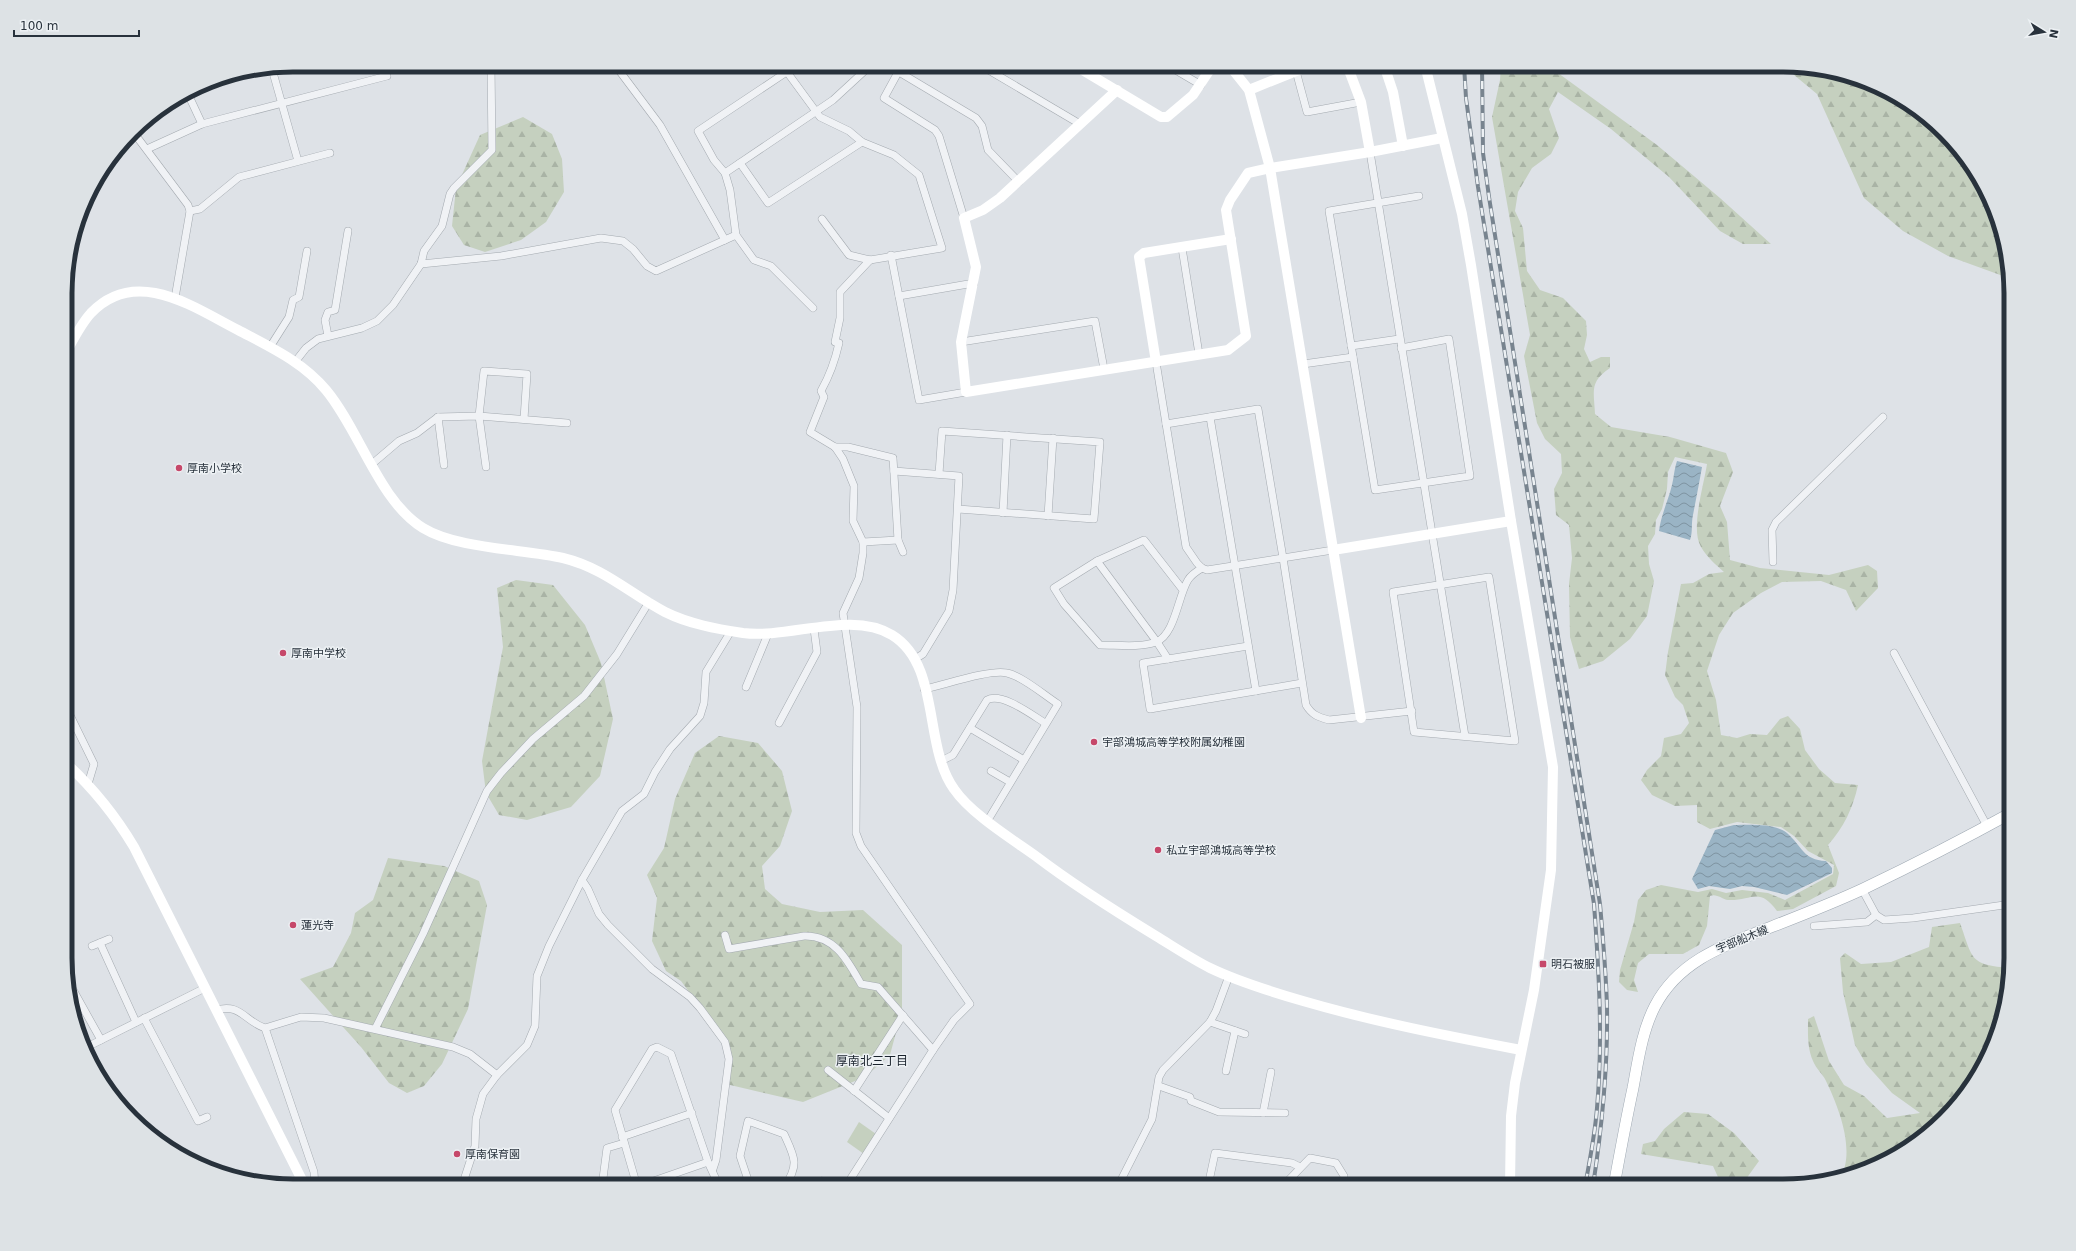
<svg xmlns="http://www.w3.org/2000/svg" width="2076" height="1251" viewBox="0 0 2076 1251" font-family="'DejaVu Sans','Noto Sans JP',sans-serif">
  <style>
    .forest { fill: url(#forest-firs) }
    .green { fill: #c5d0bf }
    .water { fill: url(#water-waves) }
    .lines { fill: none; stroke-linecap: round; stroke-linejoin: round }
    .street-casing { stroke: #a4aab0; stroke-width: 8 }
    .primary-casing { stroke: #9ea8b2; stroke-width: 12 }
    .street { stroke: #f0f2f5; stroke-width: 7 }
    .secondary { stroke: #fff; stroke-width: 10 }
    .primary { stroke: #fff; stroke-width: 11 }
    .rail-casing { stroke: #78848f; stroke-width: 4 }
    .rail { stroke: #edf1f4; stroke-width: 2.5; stroke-dasharray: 8; stroke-linecap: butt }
    .poi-dot { fill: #c6486a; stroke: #edf1f4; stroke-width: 1.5 }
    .labels { text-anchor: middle; stroke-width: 3; stroke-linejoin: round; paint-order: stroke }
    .poi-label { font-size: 11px; fill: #28323c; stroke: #edf1f4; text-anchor: start }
    .street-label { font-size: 11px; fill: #28323c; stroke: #edf1f4 }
    .neighbourhood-label { font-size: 12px; fill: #1a232d; stroke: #edf1f4 }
    .rim { fill: none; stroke: #28323c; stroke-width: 5 }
  </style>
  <defs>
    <pattern id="forest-firs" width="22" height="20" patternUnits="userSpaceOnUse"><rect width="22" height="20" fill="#c5d0bf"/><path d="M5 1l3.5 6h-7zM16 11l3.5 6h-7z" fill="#a9b3a5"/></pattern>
    <pattern id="water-waves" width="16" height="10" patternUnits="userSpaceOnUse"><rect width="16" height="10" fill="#9ab4c5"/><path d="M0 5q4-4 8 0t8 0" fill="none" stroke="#7e93a1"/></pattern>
  </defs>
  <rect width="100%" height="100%" fill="#dee2e7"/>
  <g class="forest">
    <path d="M1501,65H1547L1657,145L1720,198L1771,244H1743L1720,231L1669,177L1611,129L1558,92L1549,109L1559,138L1551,154L1532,168L1518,192L1515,211L1523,228L1527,271L1540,290L1563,298L1586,321L1587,335L1584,349L1590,362L1601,357H1610V368C1589,382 1594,391 1595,414L1611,427L1670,437L1726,453L1733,472L1720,506L1727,522L1730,560L1760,568L1829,575L1868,565L1877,571L1878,588L1856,611L1846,590L1821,581L1782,582L1761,593L1733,613L1719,635L1707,671L1716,700L1721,735L1737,738L1750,734L1767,735L1780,719L1788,716L1800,729L1805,750L1819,769L1835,783L1858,785C1853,808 1844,827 1828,845L1839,873L1836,886L1793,909L1777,911C1759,886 1752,901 1728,900C1722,899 1716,893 1710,896L1707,926L1699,945L1683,954H1649L1638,963L1634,980L1638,992L1627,990L1619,982L1620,970L1634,922L1638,900L1646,890L1661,885L1698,892L1712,889L1726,893L1742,890L1768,893L1785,900L1833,874L1834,865L1808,851L1794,836L1781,827L1737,822L1710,829L1697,822V805L1675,806L1652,795L1641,780L1647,770L1661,756L1664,738L1681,734L1689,723L1683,705L1675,697L1665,675L1668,652L1681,584L1693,583L1709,574L1724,572C1716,565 1707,557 1701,547C1690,529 1704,485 1707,464L1675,457L1668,472L1667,489L1662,509L1656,520L1655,534L1648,546L1649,564L1654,581L1647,616L1630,639L1603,661L1579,669L1570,637L1569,584L1572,558L1569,525L1556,515L1554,489L1562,473L1561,454L1545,439L1537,423L1524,356L1530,335L1492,117L1500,80Z"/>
    <path d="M1782,65C1801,67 1824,68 1843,73C1914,94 1973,149 1999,219C2005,237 2006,258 2010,276H2003L1948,256L1903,231L1864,198L1817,94Z"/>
    <polygon points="523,117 552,134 562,159 564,192 546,222 521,240 485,252 464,245 452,226 456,188 480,135"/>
    <polygon points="516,580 553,585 585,625 601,663 613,719 600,776 571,807 527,820 499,815 486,793 482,761 503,647 497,588"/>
    <polygon points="719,736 758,743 782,771 792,811 780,846 762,866 765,889 782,904 820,912 863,910 902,945 902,1010 890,1055 865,1077 803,1102 726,1084 728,1044 681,981 666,971 652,941 657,898 647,875 664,848 675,799 695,753"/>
    <polygon points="388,858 444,866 479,881 487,905 468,1009 442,1064 424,1086 407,1093 389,1083 361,1047 300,979 333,967 351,933 355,913 373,900"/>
    <path d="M1960,923C1973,959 1969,965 2011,968L2003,1017L1980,1072L1944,1119L1897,1155L1840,1179C1856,1151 1839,1108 1826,1081C1823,1074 1816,1069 1813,1061C1807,1047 1808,1034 1808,1019L1814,1016L1829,1061L1844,1085L1864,1096L1887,1118L1920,1113L1892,1093L1866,1064L1855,1045L1843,992L1840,958L1845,953L1861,964L1891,962L1929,947L1932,927Z"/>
    <polygon points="1684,1112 1708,1114 1734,1133 1759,1161 1741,1186 1722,1186 1713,1166 1641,1154 1643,1144 1655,1141 1664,1129"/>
  </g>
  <polygon class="green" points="859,1122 876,1134 864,1154 847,1142"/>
  <g class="water">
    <path d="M1677,461L1702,467C1699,484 1696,499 1693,515C1691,524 1693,532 1690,540L1659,531C1661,515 1668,501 1672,485C1674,477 1674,470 1677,461Z"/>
    <path d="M1734,825C1749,825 1774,823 1787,833C1802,846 1803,860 1826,861L1832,868V873L1787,895L1754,887L1742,886L1730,889L1709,886L1698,889L1692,879L1715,830Z"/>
  </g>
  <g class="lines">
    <defs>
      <g id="street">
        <polyline points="615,65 660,125 725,240"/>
        <polyline points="797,65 698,131 714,160 725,173 730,190 736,235 754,260 771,266 813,308"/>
        <polyline points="902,65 884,98 935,130 939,136 964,218"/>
        <polyline points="980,65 1080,124"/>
        <polyline points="1167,65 1201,85"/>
        <polyline points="272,69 298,161"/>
        <polyline points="1296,71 1307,112 1361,102"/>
        <polyline points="787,72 820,117 849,131 862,142 894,155 919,175 942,248 870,260 849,255 822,219"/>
        <polyline points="899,72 976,118 982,126 988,150 1019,182"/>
        <polyline points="188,94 202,124"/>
        <polyline points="134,133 188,205 190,211 175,298"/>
        <polyline points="147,149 202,124 387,76"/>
        <polyline points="1370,152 1465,736"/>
        <polyline points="740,163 768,203 862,142"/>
        <polyline points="725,173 833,100 871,65"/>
        <polyline points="190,211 200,209 239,177 330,153"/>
        <polyline points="1182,248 1199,354"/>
        <polyline points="891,255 919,400 966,392"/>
        <polyline points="421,264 501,256 601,238 623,241 633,249 647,266 656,271 736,235"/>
        <polyline points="899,296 974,283"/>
        <polyline points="328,336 325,320 328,312 335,310 348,231"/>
        <polyline points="961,342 1095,321 1104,369"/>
        <polyline points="1351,346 1399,339"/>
        <polyline points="270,347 289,317 293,300 299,297 307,251"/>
        <polyline points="1401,348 1449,339 1470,476 1375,490 1329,211 1419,196"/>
        <polyline points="295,362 306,348 318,339 362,328 377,321 393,305 421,264 424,251 442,226 450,194 454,188 492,150 491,65"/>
        <polyline points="1156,362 1186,547 1197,563 1202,568 1207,570 1333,550"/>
        <polyline points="1303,364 1353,357"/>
        <polyline points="438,417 444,465"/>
        <polyline points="1210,417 1256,691"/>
        <path d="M1166,424L1258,409L1283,558L1306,705C1312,715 1318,717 1329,720L1412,711"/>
        <polyline points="835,447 848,447 893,458 898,540 903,552"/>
        <polyline points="372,464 399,441 417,433 438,417 479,416 567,423"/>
        <polyline points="486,467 479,416 484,371 527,374 524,419"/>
        <polyline points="894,471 959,476 953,590 949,611 923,654 915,659"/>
        <polyline points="939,474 942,431 1100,442 1094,519 958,509"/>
        <polyline points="1003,513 1007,435"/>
        <polyline points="1048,516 1053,438"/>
        <polyline points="863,542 898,540"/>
        <polyline points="1097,561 1157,642 1168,659"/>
        <polyline points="1773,562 1772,530 1776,522 1883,417"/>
        <polygon points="1489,577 1515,741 1414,732 1393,592"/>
        <path d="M1183,590L1144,540L1097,561L1054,588L1064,604L1100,645C1118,645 1139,648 1156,642C1175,635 1178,596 1188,580C1191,575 1197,571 1202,568"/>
        <polyline points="1248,646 1143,663 1150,709 1302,683"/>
        <polyline points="1894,653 1987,826"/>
        <polyline points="746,687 768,634"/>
        <path d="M924,689C944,685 990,669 1007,673C1022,676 1044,695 1058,704L988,820"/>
        <polyline points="67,709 94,764 88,784"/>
        <polyline points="779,723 817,652 814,629"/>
        <polyline points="970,728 1024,760"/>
        <path d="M941,761L953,755L987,700C1002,692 1032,715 1045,723"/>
        <polyline points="991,771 1010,782"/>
        <polyline points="582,880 588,889 599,914 608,925 652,969 690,997 700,1008 725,1042 729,1059 716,1160 713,1169"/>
        <polyline points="1862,889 1876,915 1884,920 1913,918 2011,904"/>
        <polyline points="1814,926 1867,922 1876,915"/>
        <path d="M725,935L729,949L804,936C835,935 848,961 861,984L878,987L933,1050"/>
        <polyline points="100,943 136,1022"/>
        <polyline points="92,946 109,939"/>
        <polyline points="67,979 101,1040"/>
        <path d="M216,1010C241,1003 244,1021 265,1028L301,1017L324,1018L453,1047L470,1054L497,1075"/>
        <polyline points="144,1018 198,1121 207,1117"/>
        <polyline points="1210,1022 1245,1034"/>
        <polyline points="265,1028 314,1172 315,1186"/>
        <polyline points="375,1029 423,934 487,791 501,773 533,739 584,696 617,654 649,602"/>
        <polyline points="85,1048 205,988"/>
        <polyline points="828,1070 889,1118"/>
        <polyline points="1226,1071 1235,1031"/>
        <polyline points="1159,1086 1190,1097 1191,1101 1219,1112 1285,1113"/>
        <polyline points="854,1091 903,1015"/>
        <polyline points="1263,1113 1271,1072"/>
        <polyline points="622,1137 692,1113"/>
        <polyline points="462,1186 475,1146 476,1119 483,1094 497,1075 527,1045 535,1026 537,976 549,946 582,880 622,811 644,794 655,772 670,749 700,716 704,703 706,672 731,631"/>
        <polyline points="602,1186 607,1148 624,1143"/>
        <polyline points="637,1186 615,1110 652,1049 657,1047 671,1054 708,1162 719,1186"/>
        <polyline points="639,1186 708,1162"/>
        <path d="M750,1186L740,1156L748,1121L784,1134C794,1156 800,1164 785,1186"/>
        <polyline points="819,1186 822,1181 828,1186"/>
        <path d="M846,1186L933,1050L954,1020L970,1004L861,846L856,833L857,707L843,613L859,578L863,553V542L853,521L854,486L843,459L835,447L810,432L824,397L821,391C830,375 835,361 839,343L835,342L840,318V292L870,260"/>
        <polyline points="1118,1186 1152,1119 1159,1077 1163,1070 1210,1022 1216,1011 1229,976"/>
        <polyline points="1208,1186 1215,1153 1292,1163 1300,1167"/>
        <polyline points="1283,1186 1310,1158 1336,1163 1344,1176 1343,1186"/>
      </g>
      <path id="primary" d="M1614,1186C1620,1153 1626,1120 1633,1088C1638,1061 1642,1031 1655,1006C1679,960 1725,945 1771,927C1802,915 1833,903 1863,889C1913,865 1962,840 2011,813"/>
    </defs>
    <use href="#street" class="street-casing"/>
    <use href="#primary" class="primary-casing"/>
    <use href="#street" class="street"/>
    <g class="secondary">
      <polyline points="1074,65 1161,117 1167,117 1193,95 1213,65"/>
      <polyline points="1229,65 1249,90 1270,168 1361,718"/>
      <polyline points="1347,65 1361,102 1370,152"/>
      <polyline points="1384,65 1393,92 1403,146"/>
      <polyline points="1425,65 1462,214 1471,265 1511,521 1553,767 1551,870 1534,990 1515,1083 1511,1116 1510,1186"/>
      <polyline points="1117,90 1000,198 983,210 964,218 976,267 961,342 966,392 1228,350 1246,336 1226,210 1230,200 1248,173 1270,168 1370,152 1442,138"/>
      <polyline points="1249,90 1311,65"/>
      <path d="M67,351C74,338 81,324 91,313C136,266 193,307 238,330C270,347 303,362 326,390C360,431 379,501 423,528C457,549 523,549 563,558C604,568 629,593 665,612C689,624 717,629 743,633C789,639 852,610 892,635C941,665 923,746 954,789C971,814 1012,839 1037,857C1075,886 1115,911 1156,936C1174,947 1192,959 1210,968C1239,982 1272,992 1303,1001C1375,1022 1448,1036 1521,1050"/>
      <polyline points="1156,362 1139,257 1144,253 1231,239"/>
      <polyline points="1333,550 1511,521"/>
      <path d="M67,764C94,789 115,815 134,847L305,1186"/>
    </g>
    <use href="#primary" class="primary"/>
    <defs>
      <g id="rail">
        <path d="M1464,65L1466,98L1478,187L1594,904C1599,972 1603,1040 1597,1108C1595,1134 1590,1160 1585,1186"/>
        <path d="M1482,65L1483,153L1489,197L1600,904C1603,938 1606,973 1607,1007C1608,1067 1602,1127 1593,1186"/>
      </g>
    </defs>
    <use href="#rail" class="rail-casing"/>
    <use href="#rail" class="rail"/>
  </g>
  <g class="poi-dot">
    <circle cx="179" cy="468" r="4"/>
    <circle cx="283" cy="653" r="4"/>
    <circle cx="1094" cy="742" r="4"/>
    <circle cx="1158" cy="850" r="4"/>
    <circle cx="293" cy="925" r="4"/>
    <rect x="1539" y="960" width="8" height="8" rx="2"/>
    <circle cx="457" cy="1154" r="4"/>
  </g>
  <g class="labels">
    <g class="poi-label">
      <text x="187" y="472">厚南小学校</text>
      <text x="291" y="657">厚南中学校</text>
      <text x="1102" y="746">宇部鴻城高等学校附属幼稚園</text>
      <text x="1166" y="854">私立宇部鴻城高等学校</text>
      <text x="301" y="929">蓮光寺</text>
      <text x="1551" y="968">明石被服</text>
      <text x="465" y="1158">厚南保育園</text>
    </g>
    <g class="street-label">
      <text transform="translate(1742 939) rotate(-22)" y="4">宇部船木線</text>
    </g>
    <g class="neighbourhood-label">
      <text x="872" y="1065">厚南北三丁目</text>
    </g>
  </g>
  <path d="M0 0H2076V1251H0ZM293 72H1783A221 221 0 0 1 2004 293V958A221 221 0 0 1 1783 1179H293A221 221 0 0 1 72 958V293A221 221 0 0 1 293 72Z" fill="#dde2e5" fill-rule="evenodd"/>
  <path class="rim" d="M293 72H1783A221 221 0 0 1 2004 293V958A221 221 0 0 1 1783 1179H293A221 221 0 0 1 72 958V293A221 221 0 0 1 293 72Z"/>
  <g transform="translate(2044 32) rotate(101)" stroke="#edf1f4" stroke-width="3" paint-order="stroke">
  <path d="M0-3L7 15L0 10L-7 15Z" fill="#28323c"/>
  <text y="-6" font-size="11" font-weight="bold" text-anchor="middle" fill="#28323c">N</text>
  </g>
  <path d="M14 30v6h125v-6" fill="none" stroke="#28323c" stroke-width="2"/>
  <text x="20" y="30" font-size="12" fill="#28323c" stroke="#edf1f4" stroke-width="3" paint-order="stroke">100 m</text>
</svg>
